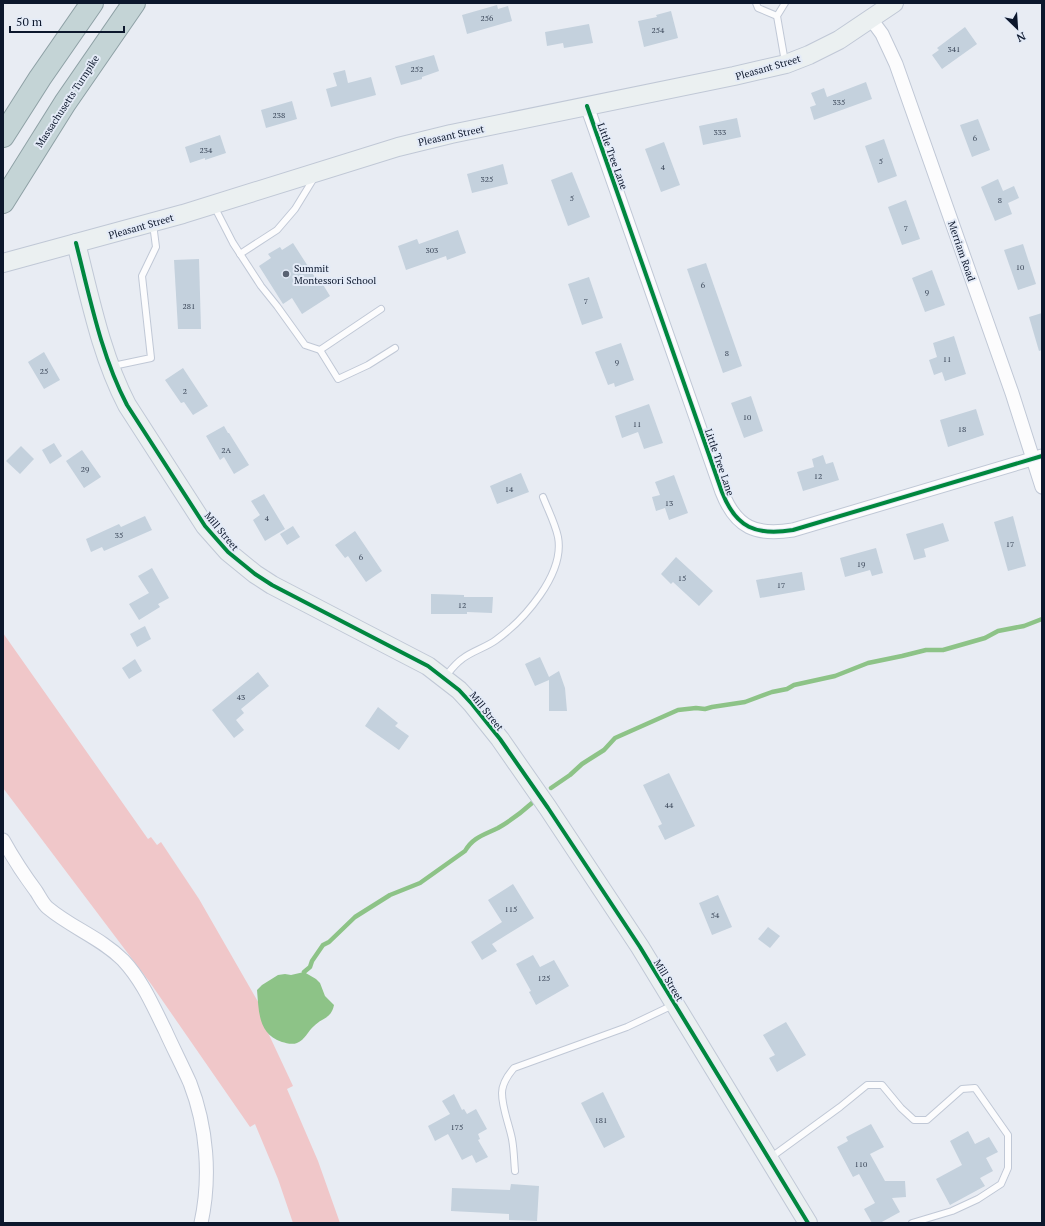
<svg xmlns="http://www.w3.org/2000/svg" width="1045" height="1226" viewBox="0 0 1045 1226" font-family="'PT Serif',serif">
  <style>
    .green { fill: #f0c7c9 }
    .water { fill: #8dc387 }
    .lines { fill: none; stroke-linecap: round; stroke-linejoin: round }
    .stream { stroke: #8dc387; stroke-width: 4.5 }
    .building { fill: #c4d1dd }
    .lane-casing { stroke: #c0c8d6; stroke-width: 8 }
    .street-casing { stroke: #c0c8d6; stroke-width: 15 }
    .secondary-casing { stroke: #c0c8d6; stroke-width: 20 }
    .highway-casing { stroke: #8ea0a5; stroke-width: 24 }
    .lane { stroke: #fcfcfd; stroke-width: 6 }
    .street { stroke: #fcfcfd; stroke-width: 13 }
    .secondary { stroke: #ebf0f1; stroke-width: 18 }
    .highway { stroke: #c4d4d6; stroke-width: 22 }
    .cycleway-casing { stroke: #e4ebf7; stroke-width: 6 }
    .cycleway { stroke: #00873e; stroke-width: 4 }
    .poi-dot { fill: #596272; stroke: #e4ebf7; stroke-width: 1.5 }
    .labels { text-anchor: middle; stroke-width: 4; stroke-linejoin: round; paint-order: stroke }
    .number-label { font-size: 8px; fill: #3a4658 }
    .street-label { font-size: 10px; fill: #0c172c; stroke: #e4ebf7 }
    .poi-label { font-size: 10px; fill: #0c172c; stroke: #e4ebf7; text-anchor: start }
  </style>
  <rect width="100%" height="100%" fill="#e8ecf3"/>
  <polygon class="green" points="3,633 148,839 151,837 157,845 161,842 199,899 268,1019 263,1022 293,1086 287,1089 318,1161 340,1223 293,1223 278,1179 255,1124 250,1127 151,984 3,788"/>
  <path class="water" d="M304,972L316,979L320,983L325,996L334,1005C331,1019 323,1017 314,1026C308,1031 305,1040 297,1043C292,1045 286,1043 282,1042C258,1034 259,1012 257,990L262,985L278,975L285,974L291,975Z"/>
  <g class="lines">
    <g class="stream">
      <polyline points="551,788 570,775 582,764 604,750 615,738 678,710 696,708 705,709 712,707 745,702 772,692 787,689 794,685 835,676 868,663 902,656 926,650 943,650 985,638 998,631 1024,626 1042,619"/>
      <path d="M304,972L310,967L312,961L323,945L329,942L355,917L390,895L420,883L465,851C473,837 484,835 498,828C510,821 521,813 532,803"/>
    </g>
  </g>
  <g class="building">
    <polygon points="497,5 498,9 508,6 512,21 467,34 462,15"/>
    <polygon points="671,11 678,38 644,47 638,21 657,17 656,15"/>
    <polygon points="589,24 593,43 564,48 563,43 547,46 545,32"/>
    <polygon points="965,27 977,44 942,69 932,55 939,50 937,48"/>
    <polygon points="434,55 439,71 422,77 422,79 401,85 395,66"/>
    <polygon points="345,70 348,83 371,77 376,95 331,107 326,89 337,86 333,73"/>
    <polygon points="866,82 872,99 814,120 810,107 816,105 811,93 824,88 827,97"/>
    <polygon points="292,101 297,119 266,128 261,110"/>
    <polygon points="737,118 741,137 703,145 699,126"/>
    <polygon points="978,119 990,150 972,157 960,125"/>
    <polygon points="220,135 226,153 205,160 205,158 190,163 185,147"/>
    <polygon points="884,139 897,176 878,183 865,146"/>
    <polygon points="664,142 680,185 661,192 645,149"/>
    <polygon points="503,164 508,184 472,193 467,174"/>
    <polygon points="572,172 590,217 568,226 551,180"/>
    <polygon points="998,179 1003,191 1014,186 1019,198 1008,203 1012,214 995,221 981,187"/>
    <polygon points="906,200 920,239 902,245 888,207"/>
    <polygon points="458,230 466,253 447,260 446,256 406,270 398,246 417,239 419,244"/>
    <polygon points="293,243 320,285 322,283 330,296 302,314 292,298 283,304 259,266 271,258 268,254 280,247 282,250"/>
    <polygon points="1023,244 1036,284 1018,290 1004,250"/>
    <polygon points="199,259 201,329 178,329 174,260"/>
    <polygon points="706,263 742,366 723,373 687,269"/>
    <polygon points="932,270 945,305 925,312 912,278"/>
    <polygon points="589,277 603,318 582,325 568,284"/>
    <polygon points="1042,313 1042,350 1039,351 1029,317"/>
    <polygon points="954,336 966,374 945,381 942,372 934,375 929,360 937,357 933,343"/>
    <polygon points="621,343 634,380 615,387 614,383 608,385 595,352"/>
    <polygon points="44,352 60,380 44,389 28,362"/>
    <polygon points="183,368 208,406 193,415 184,402 181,403 165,380"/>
    <polygon points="751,396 763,431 744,438 731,403"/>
    <polygon points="649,404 663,443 644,449 638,432 622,438 615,416"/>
    <polygon points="976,409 984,435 948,447 940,420"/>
    <polygon points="224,426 228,433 229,433 249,465 234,474 224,457 220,460 206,436"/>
    <polygon points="54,443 62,456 50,464 42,450"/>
    <polygon points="21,446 34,459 20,474 6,461"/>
    <polygon points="82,450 101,477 84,488 66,461"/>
    <polygon points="823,455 826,464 833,462 839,480 803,491 797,472 814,467 812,459"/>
    <polygon points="521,473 529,492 497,504 490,486"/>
    <polygon points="674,475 688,513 669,520 665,508 656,511 652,497 660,495 655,482"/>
    <polygon points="264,494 285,529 265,541 253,520 260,515 251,501"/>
    <polygon points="145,516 152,530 104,551 102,547 91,552 86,539 119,524 121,527"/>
    <polygon points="1013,516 1026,566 1008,571 994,522"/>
    <polygon points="943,523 949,541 924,549 926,557 914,560 906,534"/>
    <polygon points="293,526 300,537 287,545 280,534"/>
    <polygon points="355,531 382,571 366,582 348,556 345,558 335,545"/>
    <polygon points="876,548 883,573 872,576 870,570 845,577 840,558"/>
    <polygon points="676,557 713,591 699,606 673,582 671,584 661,574"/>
    <polygon points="152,568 169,598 158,604 160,607 139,620 129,604 149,593 138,576"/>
    <polygon points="802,572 805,590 760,598 756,580"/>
    <polygon points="431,594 464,595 464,597 493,597 492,613 467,612 467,614 431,614"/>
    <polygon points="145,626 151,639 137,647 130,634"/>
    <polygon points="540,657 549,677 559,671 565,688 567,711 549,711 549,680 535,686 525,664"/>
    <polygon points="135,659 142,671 129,679 122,668"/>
    <polygon points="258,672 269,686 241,709 244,713 236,720 244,730 234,738 212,710"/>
    <polygon points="378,707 398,723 395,726 409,736 399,750 365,726"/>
    <polygon points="669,773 695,826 665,840 658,826 662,824 643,785"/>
    <polygon points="513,884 534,918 492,944 497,951 482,960 471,942 502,922 488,900"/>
    <polygon points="718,895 732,927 712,935 699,903"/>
    <polygon points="768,927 780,936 770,948 758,939"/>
    <polygon points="533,955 540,967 554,960 569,986 536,1005 529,992 531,991 516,964"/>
    <polygon points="786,1022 806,1055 777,1072 769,1058 775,1055 763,1035"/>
    <polygon points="603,1092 625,1137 604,1148 581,1103"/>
    <polygon points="454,1094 462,1110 464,1109 467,1114 476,1109 487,1129 478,1134 480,1139 478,1140 488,1157 476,1163 472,1155 462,1160 448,1134 435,1141 428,1126 450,1114 442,1101"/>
    <polygon points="871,1124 884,1147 870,1154 885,1181 905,1181 906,1197 892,1198 900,1212 880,1223 872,1223 864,1209 875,1203 859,1174 853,1177 837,1147 848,1141 846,1137"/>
    <polygon points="968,1131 975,1144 989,1137 998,1152 986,1158 993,1171 980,1178 985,1186 950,1205 936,1179 962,1165 950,1141"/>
    <polygon points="511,1184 539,1186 537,1221 509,1220 509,1214 451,1211 452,1188 510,1190"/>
  </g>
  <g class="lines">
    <defs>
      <g id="lane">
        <polyline points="756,3 758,8 777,16"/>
        <polyline points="785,3 777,16 785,62"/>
        <polyline points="214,206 233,243 261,286 277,306 305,345 320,350 381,309"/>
        <polyline points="240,254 277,230 295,209 314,178"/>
        <polyline points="320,350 338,379 368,365 395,348"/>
        <polyline points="113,366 151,358 142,276 156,247 153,224"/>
        <path d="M445,677C450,671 455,664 462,659C472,651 485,648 496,640C524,620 565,574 558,537C555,523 548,510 543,497"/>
        <polyline points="770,1158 840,1107 867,1085 882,1085 901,1108 914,1120 927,1120 962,1089 975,1088 1008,1135 1008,1168 1001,1184 978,1199 952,1211 912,1223"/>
        <path d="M515,1171C514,1160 514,1150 512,1139C509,1124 502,1108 502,1093C502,1084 508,1075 514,1068L627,1027L673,1005"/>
      </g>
      <g id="street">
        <polyline points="871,19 882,34 896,64 1012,393 1042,487"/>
        <path d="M587,106L722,492C736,528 756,536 793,530L1042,456"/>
        <path d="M3,840C13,858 24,875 36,891C40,897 43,904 48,908C72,928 101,938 123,960C142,980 153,1006 165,1030C173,1048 182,1065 190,1083C207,1127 211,1177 201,1223"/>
      </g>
      <g id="secondary">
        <path d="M76,243C90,298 101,355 127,405L205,526L228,552L255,574L272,585L428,666L459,690L472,704L500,739L548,808L640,947L808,1223"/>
        <polyline points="3,263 183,214 398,147 451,134 734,76 786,64 809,55 839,40 894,3"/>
      </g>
      <g id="highway">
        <polyline points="3,136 40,78 92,3"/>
        <polyline points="3,202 65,103 134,3"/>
      </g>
    </defs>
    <use href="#lane" class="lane-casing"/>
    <use href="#street" class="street-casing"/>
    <use href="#secondary" class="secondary-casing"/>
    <use href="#highway" class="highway-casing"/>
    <use href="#lane" class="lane"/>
    <use href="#street" class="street"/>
    <use href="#secondary" class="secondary"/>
    <use href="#highway" class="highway"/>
    <defs>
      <g id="cycleway">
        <path d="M587,106L722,492C736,528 756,536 793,530L1042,456"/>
        <path d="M76,243C90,298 101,355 127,405L205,526L228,552L255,574L272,585L428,666L459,690L472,704L500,739L548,808L640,947L808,1223"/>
      </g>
    </defs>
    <use href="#cycleway" class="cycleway-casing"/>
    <use href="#cycleway" class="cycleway"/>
  </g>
  <circle class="poi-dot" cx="286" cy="274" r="4"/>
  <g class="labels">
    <g class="number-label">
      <text x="487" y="21">256</text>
      <text x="658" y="33">254</text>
      <text x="954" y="52">341</text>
      <text x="417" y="72">252</text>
      <text x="839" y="105">335</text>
      <text x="279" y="118">238</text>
      <text x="720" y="135">333</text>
      <text x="975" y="141">6</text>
      <text x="206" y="153">234</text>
      <text x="881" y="164">5</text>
      <text x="663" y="170">4</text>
      <text x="487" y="182">325</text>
      <text x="572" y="201">5</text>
      <text x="1000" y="203">8</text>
      <text x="906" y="231">7</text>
      <text x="432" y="253">303</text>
      <text x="1020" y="270">10</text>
      <text x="703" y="288">6</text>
      <text x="927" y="295">9</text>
      <text x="586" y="304">7</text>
      <text x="189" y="309">281</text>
      <text x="727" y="356">8</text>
      <text x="947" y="362">11</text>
      <text x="617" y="365">9</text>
      <text x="44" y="374">25</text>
      <text x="185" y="394">2</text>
      <text x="747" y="420">10</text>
      <text x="637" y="427">11</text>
      <text x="962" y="432">18</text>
      <text x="226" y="453">2A</text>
      <text x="85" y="472">29</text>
      <text x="818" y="479">12</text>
      <text x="509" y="492">14</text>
      <text x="669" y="506">13</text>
      <text x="267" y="521">4</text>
      <text x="119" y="538">35</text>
      <text x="1010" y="547">17</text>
      <text x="361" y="560">6</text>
      <text x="861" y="567">19</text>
      <text x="682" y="581">15</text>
      <text x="781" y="588">17</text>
      <text x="462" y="608">12</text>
      <text x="241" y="700">43</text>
      <text x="669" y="808">44</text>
      <text x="511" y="912">115</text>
      <text x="715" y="918">54</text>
      <text x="544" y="981">125</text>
      <text x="601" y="1123">181</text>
      <text x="457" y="1130">175</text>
      <text x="861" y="1167">110</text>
    </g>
    <g class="street-label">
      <text transform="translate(768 67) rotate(-16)" y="4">Pleasant Street</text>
      <text transform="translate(67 101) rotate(-57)" y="4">Massachusetts Turnpike</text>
      <text transform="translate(451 135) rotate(-12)" y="4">Pleasant Street</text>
      <text transform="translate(613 156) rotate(70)" y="4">Little Tree Lane</text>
      <text transform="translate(141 226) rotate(-16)" y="4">Pleasant Street</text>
      <text transform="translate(962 251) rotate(71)" y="4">Merriam Road</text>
      <text transform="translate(720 462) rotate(71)" y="4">Little Tree Lane</text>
      <text transform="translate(222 531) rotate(50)" y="4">Mill Street</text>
      <text transform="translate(487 711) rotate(51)" y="4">Mill Street</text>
      <text transform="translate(669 980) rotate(59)" y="4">Mill Street</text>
    </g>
    <g class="poi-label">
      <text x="294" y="272">Summit<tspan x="294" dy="12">Montessori School</tspan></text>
    </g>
  </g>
  <rect width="1045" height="1226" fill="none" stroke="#0c172c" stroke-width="8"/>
  <g transform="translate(1017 28) rotate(155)" stroke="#e4ebf7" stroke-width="3" paint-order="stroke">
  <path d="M0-3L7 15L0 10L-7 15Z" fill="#0c172c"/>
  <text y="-6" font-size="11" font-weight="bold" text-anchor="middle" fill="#0c172c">N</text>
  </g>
  <path d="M10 26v6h114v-6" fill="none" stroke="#0c172c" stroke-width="2"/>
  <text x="16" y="26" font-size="12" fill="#0c172c" stroke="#e4ebf7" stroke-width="3" paint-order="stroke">50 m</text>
</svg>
